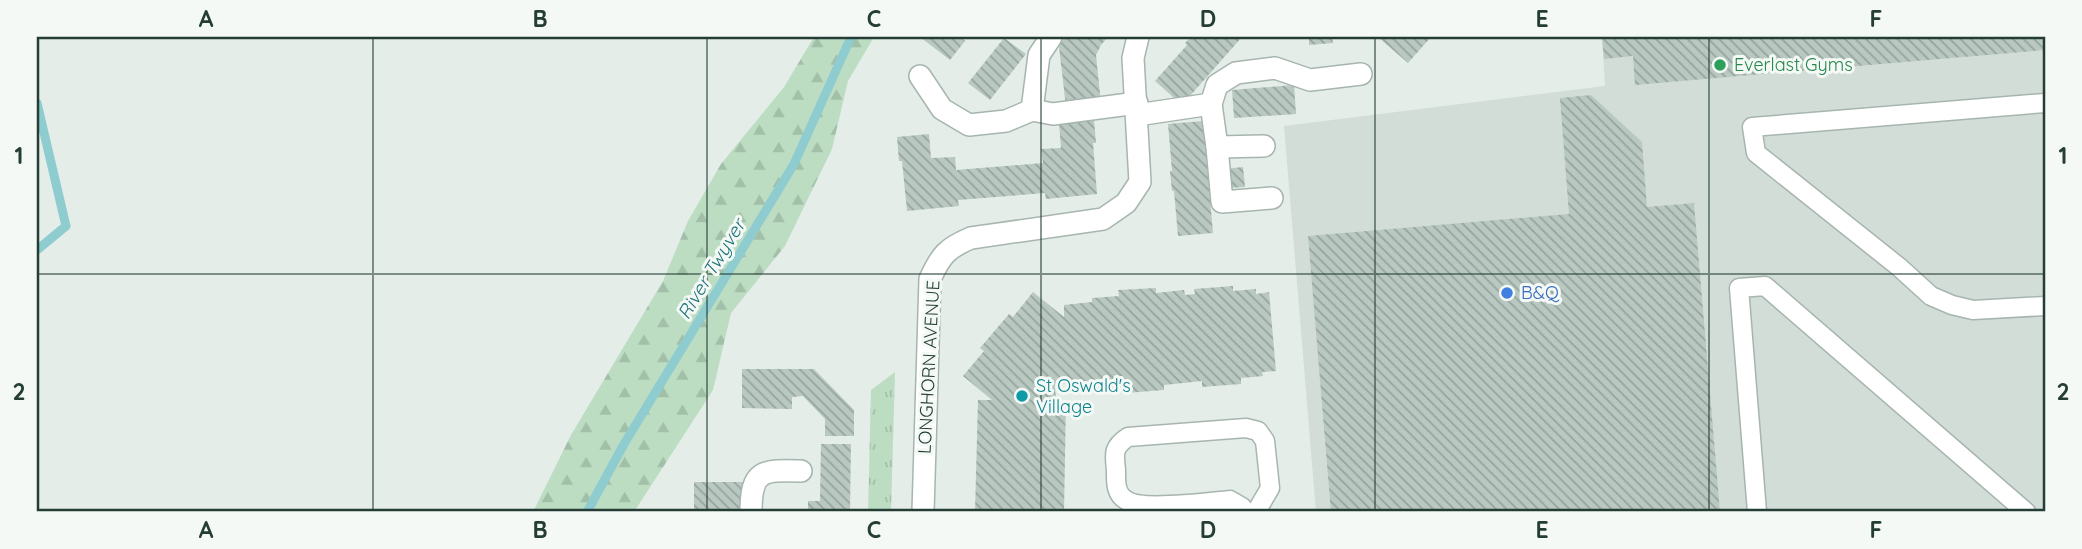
<svg xmlns="http://www.w3.org/2000/svg" width="2082" height="549" viewBox="0 0 2082 549" font-family="Quicksand,sans-serif">
  <style>
    .built { fill: #d2ddd7 }
    .grass { fill: url(#grass-tufts) }
    .forest { fill: url(#forest-firs) }
    .lines { fill: none; stroke-linecap: round; stroke-linejoin: round }
    .stream { stroke: #8eccd0; stroke-width: 9 }
    .building { fill: url(#building-back-hatch) }
    .service-casing { stroke: #a7b5af; stroke-width: 21 }
    .minor-casing { stroke: #a7b5af; stroke-width: 24 }
    .service { stroke: #fff; stroke-width: 18 }
    .minor { stroke: #fff; stroke-width: 21 }
    .grid { fill: none; stroke: #243e35; stroke-width: 2; stroke-opacity: 0.55 }
    .leisure-dot { fill: #2e9e5b; stroke: #f4f9f6; stroke-width: 2.5 }
    .shop-dot { fill: #3f7fe0; stroke: #f4f9f6; stroke-width: 2.5 }
    .culture-dot { fill: #0f9aa8; stroke: #f4f9f6; stroke-width: 2.5 }
    .labels { text-anchor: middle; stroke-width: 6; stroke-linejoin: round; paint-order: stroke }
    .leisure-label { font-size: 18px; fill: #27864d; stroke: #f4f9f6; text-anchor: start }
    .shop-label { font-size: 18px; fill: #366cbe; stroke: #f4f9f6; text-anchor: start }
    .street-label { font-size: 18px; fill: #243e35; stroke: #f4f9f6 }
    .culture-label { font-size: 18px; fill: #0d838f; stroke: #f4f9f6; text-anchor: start }
    .water-label { font-size: 19px; font-style: italic; fill: #1f7279; stroke: #f4f9f6 }
    .neatline { fill: none; stroke: #243e35; stroke-width: 2.5 }
    .grid-label { font-size: 23px; text-anchor: middle; font-weight: bold; fill: #243e35 }
  </style>
  <defs>
    <pattern id="grass-tufts" width="24" height="20" patternUnits="userSpaceOnUse" patternTransform="scale(1.75)"><rect width="24" height="20" fill="#bdddc3"/><path d="M3 7l-1-3M5 7V3M7 7l1-3M15 17l-1-3M17 17v-4M19 17l1-3" fill="none" stroke="#a2bfa8"/></pattern>
    <pattern id="forest-firs" width="22" height="20" patternUnits="userSpaceOnUse" patternTransform="scale(1.75)"><rect width="22" height="20" fill="#bdddc3"/><path d="M5 1l3.5 6h-7zM16 11l3.5 6h-7z" fill="#a2bfa8"/></pattern>
    <pattern id="building-back-hatch" width="6" height="6" patternUnits="userSpaceOnUse" patternTransform="scale(1.75)"><rect width="6" height="6" fill="#b9c8c1"/><path d="M-1 5l2 2M0 0l6 6M5-1l2 2" fill="none" stroke="#96a49e"/></pattern>
  </defs>
  <rect width="100%" height="100%" fill="#e4ede8"/>
  <polygon class="built" points="1602,37 2045,37 2045,512 1316,512 1284,126 1605,86"/>
  <polygon class="grass" points="895,372 891,512 868,512 871,390"/>
  <polygon class="forest" points="814,37 874,37 848,81 832,149 785,246 731,313 713,390 634,512 533,512 571,435 663,281 688,221 721,164 784,87"/>
  <g class="lines">
    <g class="stream">
      <polyline points="37,103 66,226 37,250"/>
      <polyline points="587,512 624,444 794,164 851,37"/>
    </g>
  </g>
  <g class="building">
    <polygon points="920,37 965,37 963,39 965,41 950,60"/>
    <polygon points="1064,37 1108,37 1101,45 1096,55 1101,104 1066,107 1059,47"/>
    <polygon points="1191,37 1242,37 1182,105 1155,81 1187,45 1185,43"/>
    <polygon points="1309,37 1332,37 1333,43 1309,45"/>
    <polygon points="1378,37 1431,37 1408,63"/>
    <polygon points="1602,37 2045,37 2045,50 1635,85 1633,56 1604,59"/>
    <polygon points="1004,38 1026,54 990,100 968,83"/>
    <polygon points="1294,85 1296,114 1234,118 1232,90"/>
    <polygon points="1591,95 1642,142 1647,207 1694,203 1720,512 1331,512 1308,236 1569,214 1560,98"/>
    <polygon points="1094,120 1096,143 1093,143 1097,194 1046,199 1045,193 958,200 959,206 907,211 902,161 899,161 897,137 929,134 931,158 955,157 956,170 1043,163 1041,149 1061,148 1059,123"/>
    <polygon points="1203,121 1213,233 1178,236 1174,191 1172,191 1170,171 1172,171 1168,124"/>
    <polygon points="1243,167 1245,187 1226,188 1224,169"/>
    <polygon points="1233,286 1233,291 1256,289 1256,294 1269,292 1276,371 1262,372 1263,376 1241,378 1241,384 1202,387 1202,381 1164,385 1164,390 1126,393 1125,387 1070,392 1070,383 1055,385 1056,401 1066,402 1064,512 975,512 978,400 992,400 963,376 984,351 980,348 1009,314 1013,317 1033,292 1064,317 1064,305 1092,302 1092,298 1119,296 1118,290 1156,288 1156,293 1184,290 1185,295 1195,294 1194,289"/>
    <polygon points="742,369 814,369 854,410 854,436 825,436 825,419 803,396 792,397 792,409 742,408"/>
    <polygon points="821,444 851,444 850,512 808,512 808,501 820,501"/>
    <rect x="694" y="482" width="50" height="30"/>
  </g>
  <g class="lines">
    <defs>
      <g id="service">
        <polyline points="2045,103 1752,127 1756,153 1899,267 1931,296 1952,305 1973,310 2045,306"/>
        <path d="M1246,512L1242,507L1230,500C1209,502 1141,511 1126,500C1115,494 1116,481 1116,470C1114,453 1113,447 1128,437L1246,428L1258,431L1265,441L1270,488L1256,512"/>
        <polyline points="1757,512 1739,288 1765,286 2026,512"/>
      </g>
      <g id="minor">
        <polyline points="920,76 942,109 969,125 1006,121 1032,110 1053,114 1137,103"/>
        <polyline points="1211,104 1217,147 1222,202 1272,198"/>
        <polyline points="1032,110 1039,55 1051,37"/>
        <polyline points="1137,115 1211,104 1217,85 1236,73 1275,68 1310,80 1361,74"/>
        <polyline points="1217,147 1264,146"/>
        <path d="M751,512C751,469 763,470 801,471"/>
        <path d="M923,512L930,279C941,255 947,248 971,238L1103,219L1126,203L1140,182L1133,58L1138,37"/>
      </g>
    </defs>
    <use href="#service" class="service-casing"/>
    <use href="#minor" class="minor-casing"/>
    <use href="#service" class="service"/>
    <use href="#minor" class="minor"/>
  </g>
  <path class="grid" d="M373,37V512M707,37V512M1041,37V512M1375,37V512M1709,37V512M37,274H2045"/>
  <circle class="leisure-dot" cx="1720" cy="65" r="7"/>
  <circle class="shop-dot" cx="1507" cy="293" r="7"/>
  <circle class="culture-dot" cx="1022" cy="396" r="7"/>
  <g class="labels">
    <g class="leisure-label">
      <text x="1734" y="71">Everlast Gyms</text>
    </g>
    <g class="shop-label">
      <text x="1521" y="299">B&amp;Q</text>
    </g>
    <g class="street-label">
      <text transform="translate(929 367) rotate(-87)" y="6">LONGHORN AVENUE</text>
    </g>
    <g class="culture-label">
      <text x="1036" y="392">St Oswald's<tspan x="1036" dy="21">Village</tspan></text>
    </g>
    <g class="water-label">
      <text transform="translate(711 269) rotate(-59)" y="7">River Twyver</text>
    </g>
  </g>
  <rect width="2082" height="549" fill="none" stroke="#f4f9f6" stroke-width="77"/>
  <rect x="38" y="38" width="2006" height="472" class="neatline"/>
  <g class="grid-label">
    <text x="206" y="27">A</text>
    <text x="540" y="27">B</text>
    <text x="874" y="27">C</text>
    <text x="1208" y="27">D</text>
    <text x="1542" y="27">E</text>
    <text x="1876" y="27">F</text>
    <text x="19" y="164">1</text>
    <text x="2063" y="164">1</text>
    <text x="19" y="400">2</text>
    <text x="2063" y="400">2</text>
    <text x="206" y="538">A</text>
    <text x="540" y="538">B</text>
    <text x="874" y="538">C</text>
    <text x="1208" y="538">D</text>
    <text x="1542" y="538">E</text>
    <text x="1876" y="538">F</text>
  </g>
</svg>
